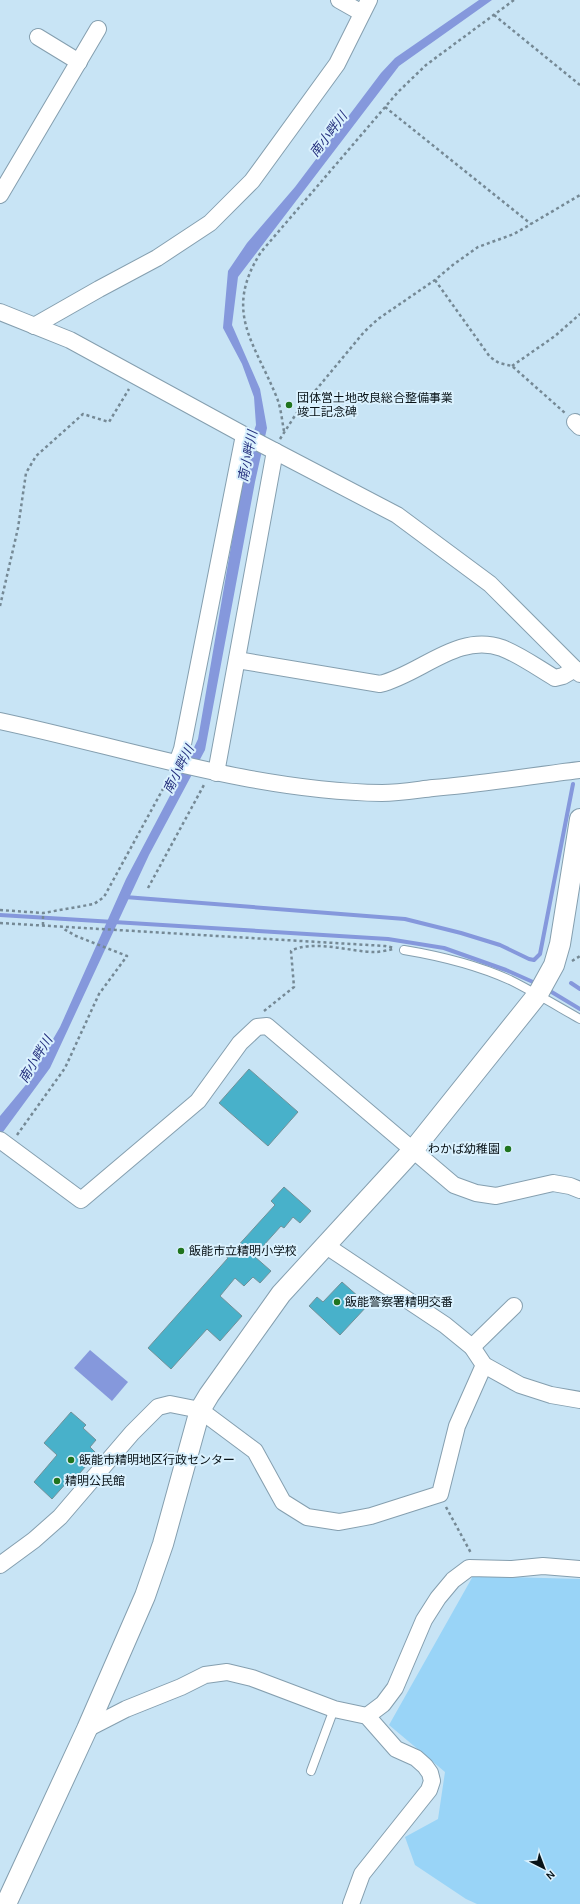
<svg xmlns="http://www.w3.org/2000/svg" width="580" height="1904" viewBox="0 0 580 1904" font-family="Karla,'Noto Sans JP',sans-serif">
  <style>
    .green { fill: #99d4f7 }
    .water { fill: #8598dc }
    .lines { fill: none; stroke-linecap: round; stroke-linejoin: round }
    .stream { stroke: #8598dc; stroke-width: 4 }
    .building { fill: #48b1ca; stroke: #719199 }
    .service-casing { stroke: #859faf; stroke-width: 10 }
    .minor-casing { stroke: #859faf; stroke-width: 18 }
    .tertiary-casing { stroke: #859faf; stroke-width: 22 }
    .path { stroke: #758995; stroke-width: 2.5; stroke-dasharray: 3 3; stroke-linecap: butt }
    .service { stroke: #fff; stroke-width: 8 }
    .minor { stroke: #fff; stroke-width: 16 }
    .tertiary { stroke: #fff; stroke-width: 20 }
    .poi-dot { fill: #20741e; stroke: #daf1fe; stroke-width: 1.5 }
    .labels { text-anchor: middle; stroke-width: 4; stroke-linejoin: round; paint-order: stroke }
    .poi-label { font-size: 12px; fill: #081217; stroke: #daf1fe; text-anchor: start }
    .water-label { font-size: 13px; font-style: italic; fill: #242f7d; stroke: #daf1fe }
  </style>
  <rect width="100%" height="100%" fill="#c8e4f5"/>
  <polygon class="green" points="473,1576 580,1579 580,1904 477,1904 466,1899 415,1865 405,1837 438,1819 445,1772 389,1725"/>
  <g class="water">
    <polygon points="479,0 492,0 399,66 238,277 232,325 260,389 267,428 255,482 205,750 149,855 50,1068 0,1136 0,1116 29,1081 60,1027 126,879 184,769 198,739 248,447 256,425 254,397 242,364 223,328 228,271 247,243 295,187 381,73 395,58"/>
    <polygon points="90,1350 128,1382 112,1401 74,1368"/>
  </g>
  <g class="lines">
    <g class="stream">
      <polyline points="125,897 405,919 461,933 500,945 529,959 534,960 540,954 573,784"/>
      <polyline points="0,915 388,939 444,948 506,970 533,982"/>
      <polyline points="571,983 580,989"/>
      <polyline points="550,991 580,1009"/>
    </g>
  </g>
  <g class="building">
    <polygon points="249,1069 298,1112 268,1146 219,1103"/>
    <polygon points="284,1187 311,1211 300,1223 293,1217 284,1228 281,1226 254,1256 271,1271 260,1283 253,1277 244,1286 235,1278 220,1296 242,1316 220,1341 207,1329 171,1369 148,1348 228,1258 224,1255 232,1246 235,1249 275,1205 271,1201"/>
    <polygon points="342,1282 368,1305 340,1335 309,1306 317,1297 323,1302"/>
    <polygon points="71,1412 86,1425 83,1428 96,1440 90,1447 95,1452 85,1464 86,1466 72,1482 69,1480 52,1499 34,1482 57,1455 44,1443"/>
  </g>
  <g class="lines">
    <defs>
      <g id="service">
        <path d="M404,950C440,956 477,965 510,980C534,992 557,1006 580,1019"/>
        <polyline points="311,1771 334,1709"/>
      </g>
      <g id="minor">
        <polyline points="339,0 362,13"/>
        <polyline points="38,37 79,62"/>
        <polyline points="0,195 98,29"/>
        <polyline points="0,312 70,340 244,435 397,515 490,584 580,674"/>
        <polyline points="34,326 99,289 157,258 210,223 252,181 337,64 369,0"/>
        <polyline points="575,422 580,427"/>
        <path d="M237,660L380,684C421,674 458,632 502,648C520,655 538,668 555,678L563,676L575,669"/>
        <path d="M0,721C126,748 252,791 382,793C399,793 416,790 433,788C482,784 531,776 580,770"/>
        <polyline points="177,763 182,749 244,435"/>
        <polyline points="216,773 275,451"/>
        <polyline points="0,1140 81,1200 198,1101 240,1043 257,1027 267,1026 454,1185 476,1193 496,1196 553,1183 570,1186 580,1190"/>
        <polyline points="325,1245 445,1325 472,1347 484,1365 520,1385 551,1395 580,1400"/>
        <polyline points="472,1347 514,1306"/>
        <polyline points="0,1565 34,1540 60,1517 132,1433 158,1407 170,1404 200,1410 255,1451 283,1502 307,1517 339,1522 371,1516 440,1494 457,1426 484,1365"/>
        <polyline points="367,1716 383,1704 395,1688 424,1620 438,1598 453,1580 469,1568 512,1569 543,1566 580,1569"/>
        <polyline points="87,1729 126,1709 181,1687 205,1675 227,1672 252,1678 334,1709 367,1716 396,1749 416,1758 425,1766 430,1773 432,1781 429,1790 362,1874 351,1904"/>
      </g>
      <polyline id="tertiary" points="6,1904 87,1729 145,1596 163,1544 200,1410 209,1395 281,1294 414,1149 538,994 554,965 560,944 580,819"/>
    </defs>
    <use href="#service" class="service-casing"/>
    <use href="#minor" class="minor-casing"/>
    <use href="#tertiary" class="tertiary-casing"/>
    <g class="path">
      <polyline points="494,15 580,85"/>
      <polyline points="385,107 531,224"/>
      <polyline points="435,280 490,357 499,363 512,366 565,413"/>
      <polyline points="512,366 555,336 580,314"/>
      <path d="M284,431C282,421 281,408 277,398C254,341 223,312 261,252L398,92L426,65L514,0"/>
      <polyline points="280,439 296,414 364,332 378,319 435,280 454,264 478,247 514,234 580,195"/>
      <polyline points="0,606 18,528 26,473 36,456 83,414 109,422 129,389"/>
      <polyline points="148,888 205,783"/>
      <polyline points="0,910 43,913 94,904 104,897 170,776"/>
      <polyline points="0,923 385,946 395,948"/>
      <polyline points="43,925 43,913"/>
      <polyline points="572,961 580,956"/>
      <path d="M264,1011L294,987L291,951C312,939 351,952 375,952C381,952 388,950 394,949"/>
      <polyline points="17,1135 65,1068 99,994 127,956 76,936 62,928"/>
      <polyline points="446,1507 471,1553"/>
    </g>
    <use href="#service" class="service"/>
    <use href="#minor" class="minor"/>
    <use href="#tertiary" class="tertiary"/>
  </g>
  <g class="poi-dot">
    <circle cx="289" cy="405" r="4"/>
    <circle cx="508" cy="1149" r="4"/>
    <circle cx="181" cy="1251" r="4"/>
    <circle cx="337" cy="1302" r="4"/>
    <circle cx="71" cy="1460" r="4"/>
    <circle cx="57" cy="1481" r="4"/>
  </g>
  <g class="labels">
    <g class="poi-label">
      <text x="297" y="402">団体営土地改良総合整備事業<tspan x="297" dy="14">竣工記念碑</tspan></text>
      <text x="500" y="1153" text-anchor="end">わかば幼稚園</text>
      <text x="189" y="1255">飯能市立精明小学校</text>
      <text x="345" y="1306">飯能警察署精明交番</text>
      <text x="79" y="1464">飯能市精明地区行政センター</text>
      <text x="65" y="1485">精明公民館</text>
    </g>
    <g class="water-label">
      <text transform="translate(328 134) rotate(-53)" y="5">南小畔川</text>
      <text transform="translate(247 456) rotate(-79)" y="5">南小畔川</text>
      <text transform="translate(178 769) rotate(-63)" y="5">南小畔川</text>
      <text transform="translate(35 1059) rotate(-59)" y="5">南小畔川</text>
    </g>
  </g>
  <g transform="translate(544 1868) rotate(138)" stroke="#daf1fe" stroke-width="3" paint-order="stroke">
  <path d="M0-3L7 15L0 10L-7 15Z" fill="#081217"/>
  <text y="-6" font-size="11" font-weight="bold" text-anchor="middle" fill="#081217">N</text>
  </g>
</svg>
